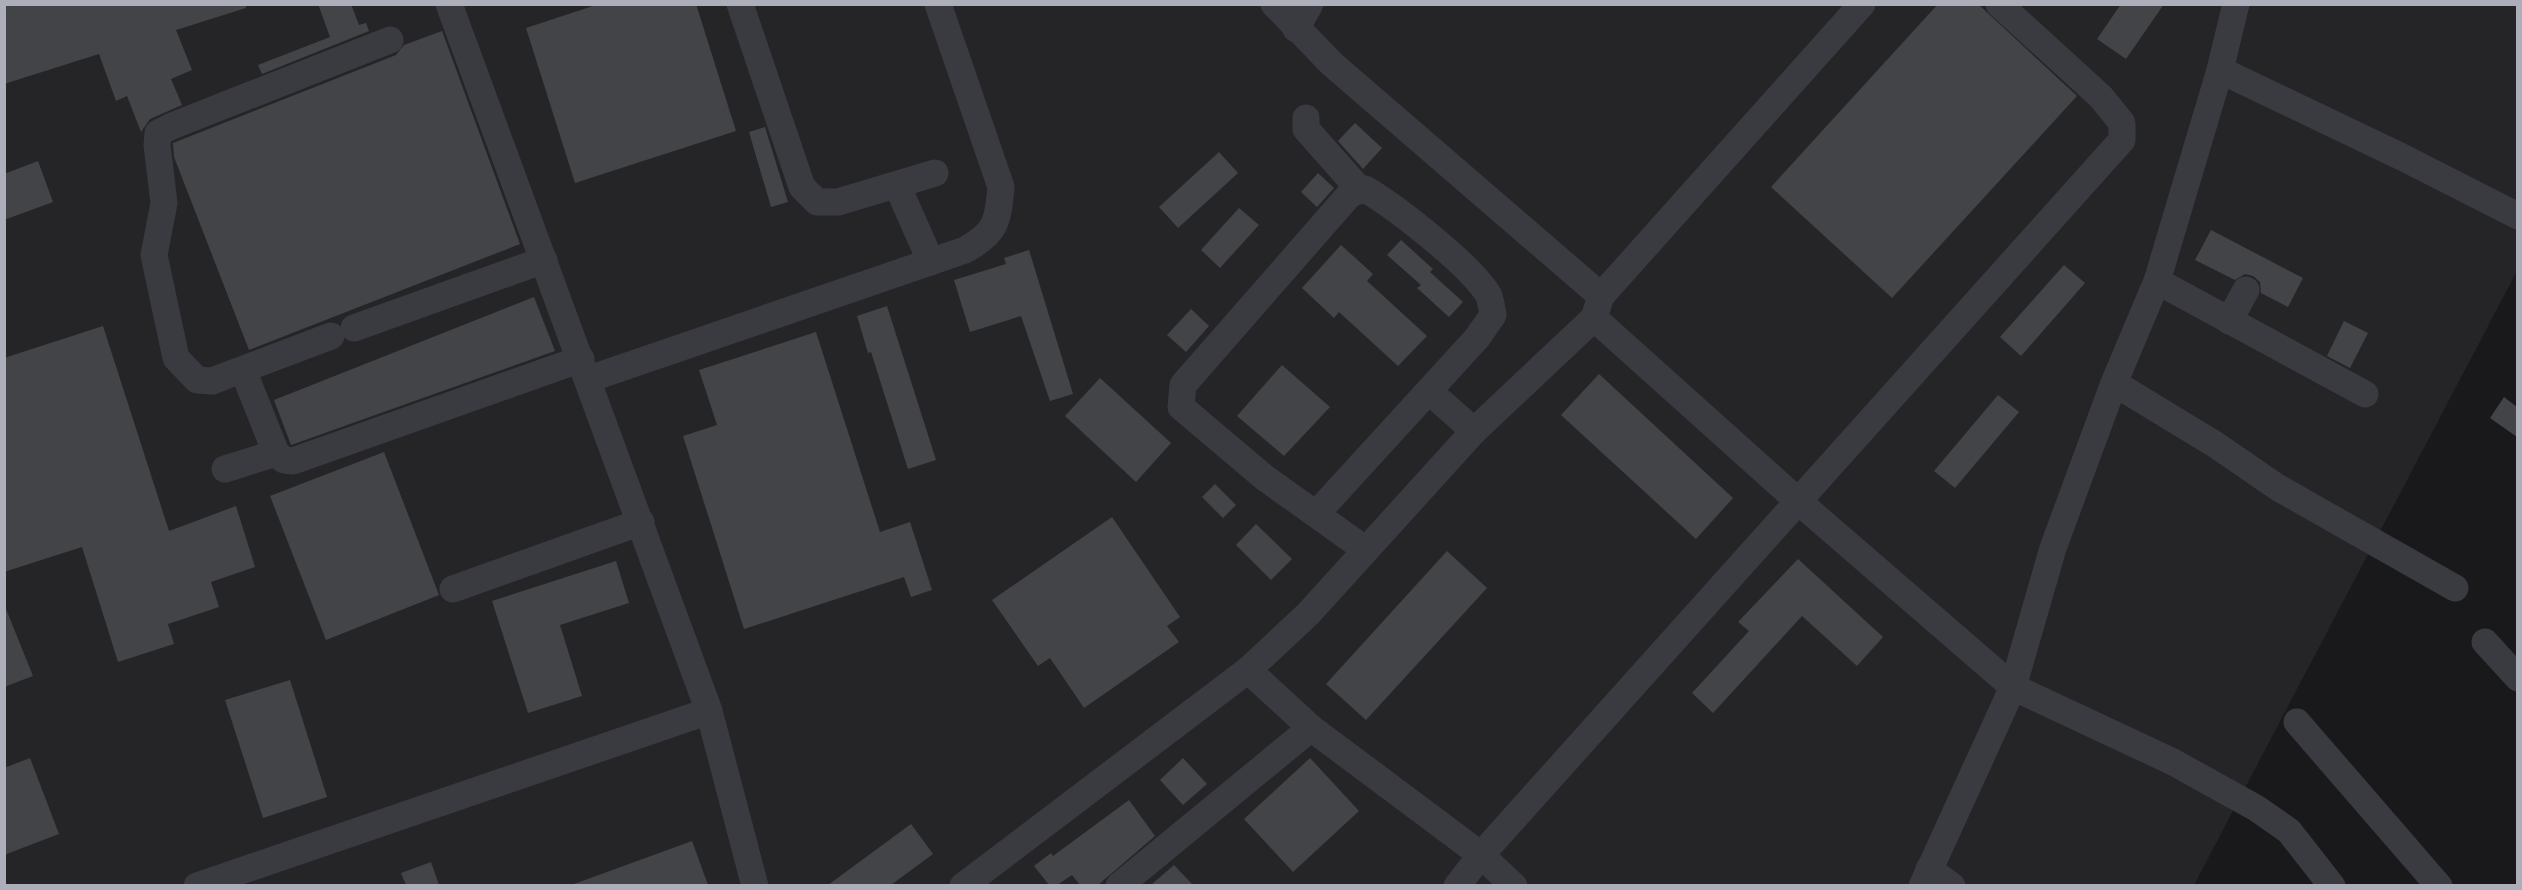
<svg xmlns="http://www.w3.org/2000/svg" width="2522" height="890" viewBox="0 0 2522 890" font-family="Overpass,sans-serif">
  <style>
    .built { fill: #252528 }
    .building { fill: #434448 }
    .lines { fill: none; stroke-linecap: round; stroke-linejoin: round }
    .minor { stroke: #3a3b40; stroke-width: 27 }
  </style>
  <rect width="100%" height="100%" fill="#19191b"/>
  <polygon class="built" points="5,5 2517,5 2517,271 2194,885 5,886"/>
  <g class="building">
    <polygon points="4,4 245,4 246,8 176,30 192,70 171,79 182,105 150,119 141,132 127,96 116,101 99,54 4,84"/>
    <polygon points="318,4 351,4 359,25 366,23 369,31 262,74 258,65 330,37"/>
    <polygon points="599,4 696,4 736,131 575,183 526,28"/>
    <polygon points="1938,4 1978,4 2077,96 1892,298 1771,187"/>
    <polygon points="2121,4 2164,4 2126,59 2097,39"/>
    <polygon points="442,31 520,244 249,350 174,157 173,143 396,55 404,45"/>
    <polygon points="1355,123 1382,148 1363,169 1338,141"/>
    <polygon points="765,127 788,202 771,207 749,132"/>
    <polygon points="1219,152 1238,173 1178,228 1159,207"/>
    <polygon points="38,161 53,202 4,220 4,174"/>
    <polygon points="1318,173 1334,188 1317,207 1301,192"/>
    <polygon points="1239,208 1259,225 1220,268 1201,250"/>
    <polygon points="2211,230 2303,278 2288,307 2261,293 2260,282 2253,276 2245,274 2235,280 2195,260"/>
    <polygon points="1401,240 1433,269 1430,272 1463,302 1449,317 1417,288 1421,285 1387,255"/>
    <polygon points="1341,245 1373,274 1367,281 1427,336 1398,366 1339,312 1334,318 1302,288"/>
    <polygon points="1029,250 1073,394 1050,401 1021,316 970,332 954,280 1006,264 1004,258"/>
    <polygon points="2064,265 2085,283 2021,356 2000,337"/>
    <polygon points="534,297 555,351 291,445 274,400"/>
    <polygon points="887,306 936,460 908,469 871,352 868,353 857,316"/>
    <polygon points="1191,309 1209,326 1186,352 1167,335"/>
    <polygon points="2344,321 2368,333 2350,368 2327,356"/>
    <polygon points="103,326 169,531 236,506 255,567 211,582 219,607 168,624 174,644 118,662 82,547 4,572 4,358"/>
    <polygon points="816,332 880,532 910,522 932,590 911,597 904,577 744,629 683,436 717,425 699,370"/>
    <polygon points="1282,365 1330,407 1284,456 1237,416"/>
    <polygon points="1599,374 1733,498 1696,539 1561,415"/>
    <polygon points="1100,378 1171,443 1136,482 1065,416"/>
    <polygon points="1998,395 2019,412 1955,488 1934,471"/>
    <polygon points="2504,397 2517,407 2517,437 2490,418"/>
    <polygon points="384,452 439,595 326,640 270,496"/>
    <polygon points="1215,484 1236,505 1223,518 1202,497"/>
    <polygon points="1112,517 1180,617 1167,626 1179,642 1084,708 1050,658 1038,666 992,600"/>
    <polygon points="1256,524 1292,559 1271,580 1236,545"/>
    <polygon points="1447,551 1487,588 1366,720 1326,684"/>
    <polygon points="1798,559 1883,637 1857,666 1802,616 1713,713 1692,693 1749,631 1738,622"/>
    <polygon points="616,561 629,603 560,625 582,696 528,713 492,601"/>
    <polygon points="4,604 33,676 4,687"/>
    <polygon points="290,680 327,797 263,818 225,700"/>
    <polygon points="30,758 59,834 4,855 4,768"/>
    <polygon points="1183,758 1207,784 1183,805 1160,780"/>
    <polygon points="1310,758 1359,811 1293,872 1244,819"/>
    <polygon points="1129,800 1155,836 1098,885 1080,885 1072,875 1057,885 1049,885 1034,866 1051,853 1053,856"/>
    <polygon points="911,824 933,854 891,885 828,885"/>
    <polygon points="692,841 708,885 575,885 574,884"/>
    <polygon points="431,862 439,885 406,885 401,873"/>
    <polygon points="1174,865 1193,885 1151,885"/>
  </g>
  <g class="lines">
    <g class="minor">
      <polyline points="449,4 709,711 755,886"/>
      <polyline points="740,4 802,187 817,202 838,202 935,173"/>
      <polyline points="1274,4 1332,64 1601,296"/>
      <polyline points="1296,29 1310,4"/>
      <polyline points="2220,70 2402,157 2518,216"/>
      <polyline points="1306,118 1306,129 1360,190"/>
      <polyline points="897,185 931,262"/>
      <polyline points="2157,281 2365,394"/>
      <polyline points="1594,318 1799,502 2013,687 2173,762 2256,808 2289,831 2332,886"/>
      <polyline points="2229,321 2246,290"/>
      <polyline points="354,328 544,260"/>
      <polyline points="331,336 212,381 197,380 176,358 154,255 164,203 157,145 158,133 172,126 390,40"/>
      <polyline points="243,370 276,453 284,460 293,461 581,359"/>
      <path d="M589,379L965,250C996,233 998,222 1001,187L938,4"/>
      <polyline points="2114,383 2216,445 2277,487 2455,588"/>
      <polyline points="1430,392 1474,431"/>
      <polyline points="225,469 276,453"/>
      <path d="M1316,514L1477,338L1493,315C1492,309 1491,302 1489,296C1473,267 1396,207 1365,189L1350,194L1183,385L1181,407L1265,478L1366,550"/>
      <polyline points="453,589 641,522"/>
      <polyline points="2485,642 2518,678"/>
      <polyline points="1248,670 1311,728 1481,855 1514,886"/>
      <polyline points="2297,722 2439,886"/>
      <polyline points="1929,869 1952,886"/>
      <polyline points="197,886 709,711"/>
      <polyline points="963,886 1248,670 1308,614 1474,431 1594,318 1601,296 1862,4"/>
      <polyline points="1119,886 1311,728"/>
      <polyline points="1457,886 1481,855 2122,140 2122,123 2101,97 1999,4"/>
      <polyline points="1922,886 2013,687 2053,548 2114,383 2157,281 2220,70 2236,4"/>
    </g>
  </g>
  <rect width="2522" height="890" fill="none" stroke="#acafba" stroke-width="12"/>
</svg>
